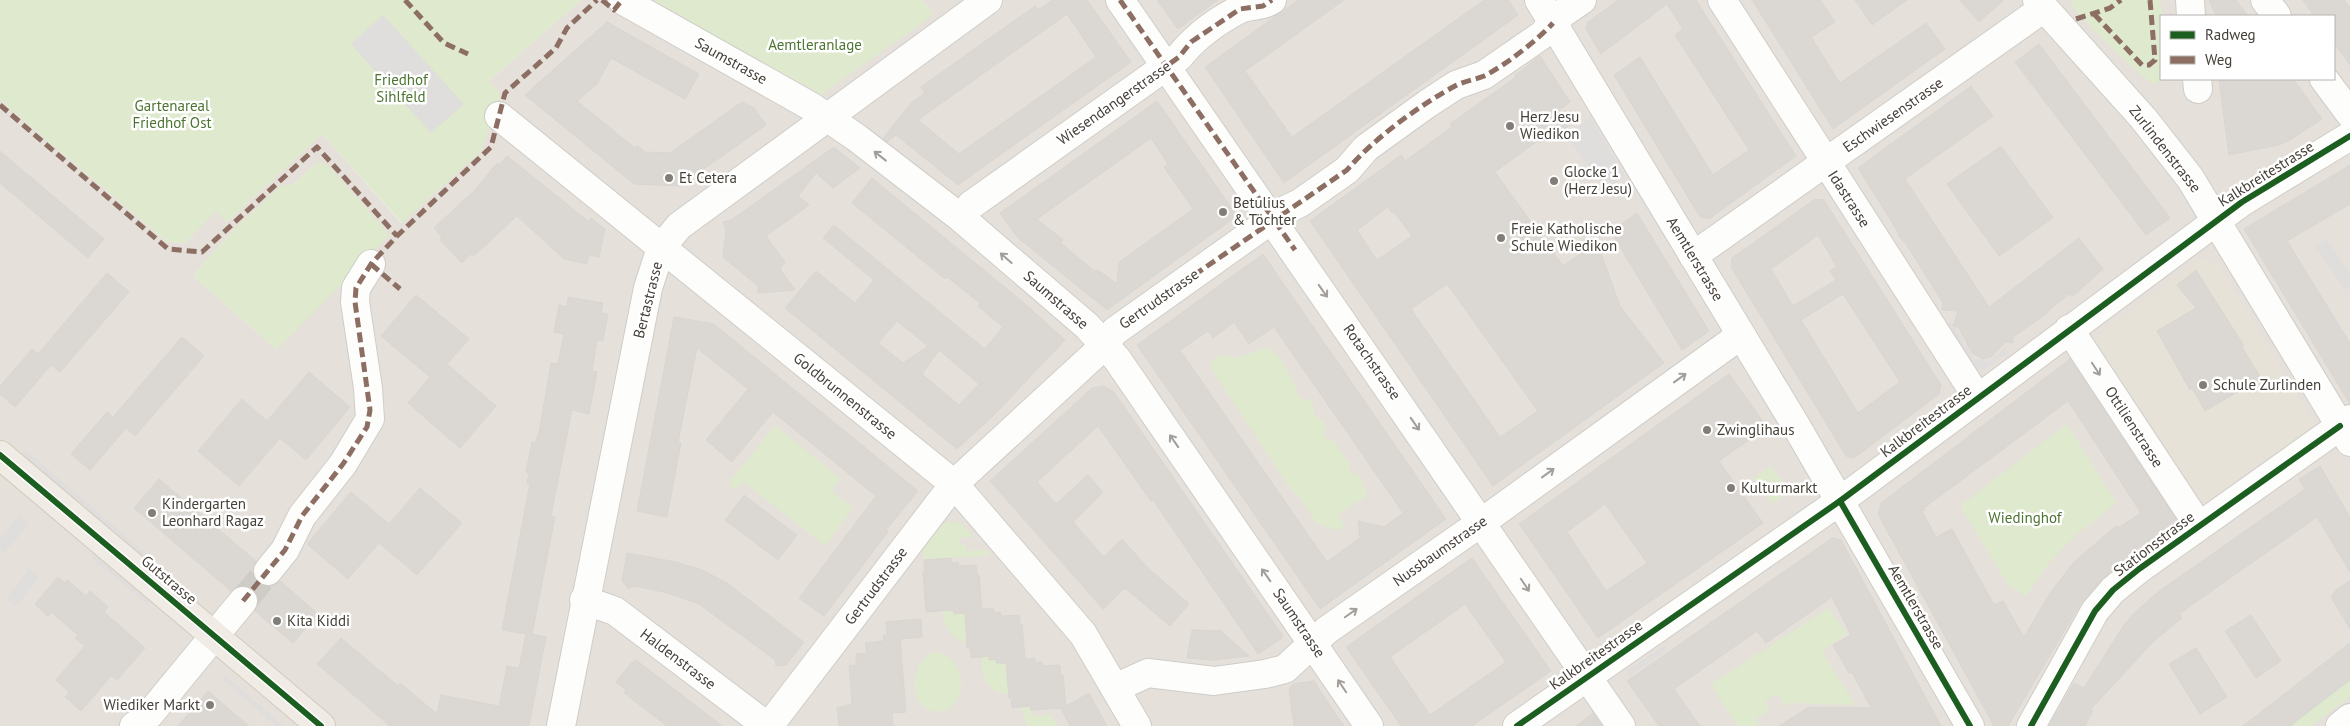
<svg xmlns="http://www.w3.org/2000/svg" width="2350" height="726" viewBox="0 0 2350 726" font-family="'PT Sans',sans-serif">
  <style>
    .residential { fill: #e5e0da; fill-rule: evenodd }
    .education { fill: #e7e2d8 }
    .green { fill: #dfe9ce }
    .parking { fill: #e0dedc }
    .building { fill: #dbd8d4; stroke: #d9d6d1; fill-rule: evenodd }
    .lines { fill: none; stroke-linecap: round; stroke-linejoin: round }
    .minor-tunnel { stroke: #cfccc7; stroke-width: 28; stroke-dasharray: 28 14; stroke-linecap: butt }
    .minor-casing { stroke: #cfcdc9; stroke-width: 30 }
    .major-casing { stroke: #d2cabb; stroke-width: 30 }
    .minor { stroke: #fdfdfc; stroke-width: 28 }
    .major { stroke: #f0ece5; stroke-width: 28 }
    .quiet { stroke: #8d6e63; stroke-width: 5; stroke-dasharray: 10 5; stroke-linecap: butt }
    .cycleway-casing { stroke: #fff; stroke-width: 9 }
    .cycleway { stroke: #1b5e20; stroke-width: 6 }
    .oneway { stroke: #a29e9a }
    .poi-dot { fill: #827d77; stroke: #fff; stroke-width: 2 }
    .labels { text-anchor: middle; stroke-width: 5; stroke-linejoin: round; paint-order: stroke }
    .park-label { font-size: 15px; fill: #4c7430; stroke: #fff }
    .street-label { font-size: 15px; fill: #464038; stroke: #fff }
    .poi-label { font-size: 15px; fill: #464038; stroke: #fff; text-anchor: start }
  </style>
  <rect width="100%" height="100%" fill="#f1efeb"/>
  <path class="residential" d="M581,0H643L934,14L922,0H2350V726H0V100L167,242L185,243L216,210L227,222L322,134L401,223L489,81ZM2161,16H2334V79H2161ZM317,162L277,350L193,276L234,229L282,186L293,185Z"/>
  <polygon class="education" points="2203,258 2209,264 2217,263 2315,425 2196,509 2089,344"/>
  <g class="green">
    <polygon points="0,0 581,0 489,81 501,95 481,151 402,223 322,134 227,222 216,211 185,243 167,242 0,100"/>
    <polygon points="643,0 922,0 934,14 818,97"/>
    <path d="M2073,0H2160L2163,16L2161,79H2165L2153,84C2122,60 2095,33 2069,3Z"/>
    <polygon points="317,162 328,165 390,235 277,350 193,276 234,229 282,185 293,185"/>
    <path d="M1265,348C1285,353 1287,375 1298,390L1296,392L1303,401L1307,398L1313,404L1314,414L1323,421L1327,429L1323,432L1328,441L1332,439L1351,466L1348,468L1355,476L1359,474L1368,495L1338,515L1345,527L1337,530L1317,524L1301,499L1288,486L1212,370L1210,362L1221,355L1238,358Z"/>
    <polygon points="2067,424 2117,503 2077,534 2050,562 2026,596 2009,586 1960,506"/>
    <polygon points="775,425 841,479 831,491 853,508 825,546 743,481 736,489 728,484"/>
    <polygon points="1771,466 1789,492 1772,504 1753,478"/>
    <polygon points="950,521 962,524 974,537 960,538 960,545 966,544 966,551 985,550 992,555 924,560 923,548 940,526"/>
    <path d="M942,607L967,613V642C949,640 943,622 942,607Z"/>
    <polygon points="1829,608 1847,634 1822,651 1855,705 1792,703 1786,707 1778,694 1765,701 1769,710 1756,719 1760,726 1737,726 1711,684"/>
    <path d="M938,652C957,658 965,677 959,695C953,712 936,718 922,705C907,689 915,654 938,652Z"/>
    <path d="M989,656V660L996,659L997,663L1008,662L1009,694C988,695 980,674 982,657Z"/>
    <polygon points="2350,680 2350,697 2312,726 2290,726"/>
    <polygon points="1030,706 1032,716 1051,715 1057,726 1027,726 1021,707"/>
  </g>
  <g class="parking">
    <polygon points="383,15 464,104 431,133 351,44"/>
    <polygon points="1591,118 1625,176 1605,190 1566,135"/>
    <polygon points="2326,239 2350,273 2350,286 2344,289 2315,247"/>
    <polygon points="1951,322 1974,359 1989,361 2005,348 2008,352 1985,369 1978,370 1972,365 1947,324"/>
    <polygon points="27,451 173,577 170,581 18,454"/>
    <polygon points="20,515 29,525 4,553 0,549 0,537"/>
    <polygon points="95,553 152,601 149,605 91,558"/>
    <polygon points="29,569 39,577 16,607 6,599"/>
    <polygon points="1665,645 1668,650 1630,676 1626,671"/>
    <polygon points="226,676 284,726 276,726 222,679"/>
  </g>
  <g class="building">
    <path d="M1052,0H1087L1131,62L958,185L896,135L887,142L883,138L912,102L925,93L921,87L1035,6L1038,10ZM1067,14L1096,57L967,148L959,154L918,120Z"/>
    <polygon points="1157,0 1218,0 1178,29"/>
    <polygon points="1298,0 1344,0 1245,71 1292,137 1484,0 1508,0 1518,15 1284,183 1205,67"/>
    <polygon points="1618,0 1696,0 1796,156 1709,219 1700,217 1614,75 1640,57 1713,175 1749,150 1675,35 1683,29 1667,4 1601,54 1586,29 1588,22"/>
    <polygon points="1752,0 1820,0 1835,22 1811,37 1840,83 1926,23 1945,49 1833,129"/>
    <polygon points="1855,0 1907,0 1872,25"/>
    <polygon points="1960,0 2004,0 1979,22"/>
    <polygon points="2209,0 2236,0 2248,16 2216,16"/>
    <polygon points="2303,0 2344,0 2350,8 2350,65 2334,43 2334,16 2314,16"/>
    <polygon points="607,22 699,74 685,99 611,58 597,84 577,101 635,148 638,146 645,152 670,153 742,102 754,108 766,125 680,186 634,184 525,95"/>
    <polygon points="2039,44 2170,218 2146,235 2015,62"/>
    <path d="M1540,56L1570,102L1559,110L1570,125L1549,140L1547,138L1540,143L1539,140L1495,172L1563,266L1597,242L1620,306L1664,363L1493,486L1310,221L1401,155L1405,161L1452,127L1450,124L1516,77L1515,75ZM1388,207L1392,213L1394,212L1412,236L1377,260L1357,230ZM1447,284L1538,411L1500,437L1411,309Z"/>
    <polygon points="2219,79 2293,79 2322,119 2290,140 2279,145 2229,155"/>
    <polygon points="1971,86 1993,116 1905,179 1989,307 2079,238 2103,269 2073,296 2069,294 2048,311 2049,312 2013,337 2013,343 2006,342 1991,357 1983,359 1972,353 1959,328 1953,326 1958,311 1942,310 1943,303 1906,244 1898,236 1898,232 1858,168"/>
    <path d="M1157,101L1237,216L1107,310L1017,237L1000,213ZM1151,138L1168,164L1164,167L1193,209L1119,262L1117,284L1098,270L1094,271L1061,243L1063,240L1037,219Z"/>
    <polygon points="2001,146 2053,218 1999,256 1947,184"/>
    <polygon points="834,147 860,168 833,188 816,173 798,196 809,205 766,236 785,262 780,269 795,290 758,293 758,286 723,257 726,229 723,222 731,220"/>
    <polygon points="0,151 104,239 88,258 0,183"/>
    <polygon points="507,156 588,221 591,218 605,229 599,257 589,255 587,264 564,259 517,216 474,256 471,254 462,263 440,240 442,237 434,228 476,189 497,163 499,165"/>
    <polygon points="2350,165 2350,204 2287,241 2350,343 2350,404 2244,229"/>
    <path d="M872,178L1024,303L1065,340L995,414L957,449L785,308L816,271L855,303L874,280L823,238L834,225L985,349L1003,327L978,306L980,303L947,277L945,279L852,203ZM897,321L928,346L903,363L878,343ZM939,350L979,384L959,405L922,374Z"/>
    <path d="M1815,199L1824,200L1941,385L1939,394L1854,458L1846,456L1731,267L1732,258ZM1818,235L1837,267L1830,271L1836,280L1793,306L1771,269ZM1843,294L1900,382L1858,413L1801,320Z"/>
    <polygon points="1637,213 1709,331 1682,350 1611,232"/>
    <path d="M1263,254L1446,519L1320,609L1137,345ZM1234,322L1249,344L1274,327L1403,513L1384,527L1358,521L1360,538L1327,562L1180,350L1208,331L1213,338Z"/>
    <polygon points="2196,270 2244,346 2242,347 2261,378 2205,411 2192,388 2190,390 2157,331 2196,308 2177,285"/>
    <polygon points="107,273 129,292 60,372 51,365 15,407 0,394 0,386 32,349 38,354"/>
    <polygon points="416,295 469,339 447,364 496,406 460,448 408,403 430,377 381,336"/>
    <polygon points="568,297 603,303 601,313 608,314 603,341 597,340 592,371 597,372 589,414 572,410 551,516 555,517 532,634 546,637 529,726 390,726 317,664 341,638 398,686 400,683 437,714 441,695 499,706 507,666 519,668 526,634 502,630 530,483 527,483 529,473 526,472 532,442 535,443 539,433 551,363 558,364 564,334 554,332 559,305 567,307"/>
    <polygon points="674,317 714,324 918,491 886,530 888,532 824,616 799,598 876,496 773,412 732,462 706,440 748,389 697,348 678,442 681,443 667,517 637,511"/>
    <polygon points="182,337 204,356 135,436 126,428 90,470 71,454 107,412 113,417"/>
    <path d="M2070,359L2178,522L2123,561L2101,580L2081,603L2008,726H1994L1878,514L1881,503ZM2068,401L2141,513L2118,528L2116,526L2074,562L2050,593L2024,637L2003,601L1994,605L1952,529L1936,537L1922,511L1925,510L1924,508Z"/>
    <polygon points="309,372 350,407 306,460 280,438 239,486 198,451 242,399 267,421"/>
    <path d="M1729,374L1767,427L1719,461L1763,523L1598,638L1519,524ZM1605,504L1647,563L1606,591L1567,532Z"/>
    <polygon points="1104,386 1114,392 1283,636 1281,639 1258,654 1153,500 1151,501 1098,426 1037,482 1056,504 1088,475 1103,492 1073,522 1104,557 1122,539 1147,567 1189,604 1170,626 1125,588 1103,609 990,481 1092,388"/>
    <polygon points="2320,466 2350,517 2350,572 2317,517 2179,614 2182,618 2154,641 2091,709 2093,711 2085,726 2049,726 2074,683 2084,688 2124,625 2133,614 2158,592 2305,489 2299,479"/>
    <polygon points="159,479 256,561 253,569 254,577 258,583 266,586 273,586 280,581 318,614 293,643 255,611 258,603 257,595 253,589 245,586 237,587 231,591 134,508"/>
    <polygon points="420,488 462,523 417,575 379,543 348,579 307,544 351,492 389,524"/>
    <polygon points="744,495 797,535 778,560 725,520"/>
    <polygon points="1832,538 1841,540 1941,726 1779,726 1809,707 1871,708 1852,672 1849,673 1833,645 1851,635 1832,597 1766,643 1757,631 1674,689 1700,726 1659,726 1627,681"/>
    <polygon points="627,553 676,562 702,570 727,583 804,642 786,665 776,666 775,660 699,604 668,593 634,586 629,589 622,581"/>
    <polygon points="951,558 951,563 958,562 959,566 976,565 977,575 979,575 982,609 993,608 994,613 1000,612 1001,616 1019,615 1020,625 1022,624 1025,659 1035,658 1035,663 1042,662 1042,666 1060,665 1061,675 1063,675 1066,706 1089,693 1107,726 1070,726 1061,709 1063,708 1031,710 1030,706 1012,708 1011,698 1009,698 1006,663 996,663 996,659 989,660 989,656 971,658 970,648 967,648 965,613 954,614 953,610 926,612 923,571 925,571 924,560"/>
    <path d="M1472,558L1551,671L1472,726H1401L1346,647ZM1465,604L1506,662L1430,715L1390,657Z"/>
    <polygon points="58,577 65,583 67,580 86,596 90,591 108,607 104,612 145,648 117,680 111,676 81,711 65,697 69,692 56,680 85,646 75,638 78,635 51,612 48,616 35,604"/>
    <polygon points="2350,581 2350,629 2331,597 2338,588"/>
    <polygon points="2251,615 2281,661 2256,678 2225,631"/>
    <polygon points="921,619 922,637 900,639 906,712 892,713 893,726 839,726 837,708 852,704 849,665 856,665 856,654 867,653 865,643 884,641 883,635 887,635 886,622"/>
    <polygon points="1192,630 1221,631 1249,656 1212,660 1187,658"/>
    <polygon points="2350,643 2350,680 2290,726 2243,726"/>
    <polygon points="2196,648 2227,697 2200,714 2169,664"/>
    <polygon points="636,660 682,695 722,726 667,726 624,693 626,690 616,682 632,662 633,663"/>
    <polygon points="1314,681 1329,704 1344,726 1294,726 1289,689 1293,684"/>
    <polygon points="208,691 249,726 178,726"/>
    <polygon points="1593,713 1602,726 1576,726"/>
  </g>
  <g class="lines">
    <polyline class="minor-tunnel" points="243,601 268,571"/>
    <defs>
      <g id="minor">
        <polyline points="622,0 812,107 857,138 961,218 1087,326 1117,359 1369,726"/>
        <polyline points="1120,0 1621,726"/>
        <polyline points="1539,0 1795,424 1970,726"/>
        <polyline points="1722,0 1977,397"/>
        <polyline points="2037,0 2143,118 2190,178 2350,442"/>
        <polyline points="2190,0 2191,16"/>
        <polyline points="2265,0 2277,16"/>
        <polyline points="2197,79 2198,89"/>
        <polyline points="2324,79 2350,114"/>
        <polyline points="499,116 954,484 1083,634 1137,726"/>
        <path d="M961,218L971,205L1179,57C1194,38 1217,21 1238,10C1249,4 1261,8 1272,0"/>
        <polyline points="1693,256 2044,8"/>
        <polyline points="2069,329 2199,526"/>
        <polyline points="268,571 285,550 302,516 343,464 370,419 368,388 355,302 356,288 371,264"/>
        <polyline points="584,600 615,611 767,726"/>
        <polyline points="1115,688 1148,673 1214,681 1265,674 1285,669 1327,630 1482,522 1741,335"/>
        <polyline points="134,726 149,715 243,601"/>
        <polyline points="561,726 648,288 661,248 679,226 988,0"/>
        <polyline points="769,726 954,484 1093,356 1115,331 1285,210 1300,203 1347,170 1366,148 1427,104 1456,85 1484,75 1542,35 1563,13 1582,0"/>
        <polyline points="1517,726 1840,501 2242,202 2350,136"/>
        <polyline points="2031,726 2095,611 2113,590 2139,569 2350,419"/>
        <polyline points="2340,726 2350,718"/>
      </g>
      <polyline id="major" points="0,455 321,726"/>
    </defs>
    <use href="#minor" class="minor-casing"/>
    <use href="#major" class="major-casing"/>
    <use href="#minor" class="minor"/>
    <use href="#major" class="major"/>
    <g class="quiet">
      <polyline points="405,0 444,43 468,54"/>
      <polyline points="602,0 614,10 622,0"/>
      <polyline points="1120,0 1295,250"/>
      <polyline points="2094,14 2142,65 2149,65 2155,60 2150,0"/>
      <polyline points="2076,19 2110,8 2121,0"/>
      <polyline points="1146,81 1179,57 1191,42 1240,9 1263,6 1272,0"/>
      <polyline points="0,105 168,249 202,252 317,147 397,236"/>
      <polyline points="371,264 400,289"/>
      <path d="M1120,326L1347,170C1373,139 1420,105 1455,86C1464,81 1474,80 1484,76C1503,67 1539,39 1553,23"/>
      <polyline points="243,601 285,550 302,516 343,464 367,427 370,410 355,302 356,288 371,264 397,236 491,147 505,93 556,48 567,28 597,0"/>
    </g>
    <defs>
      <g id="cycleway">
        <polyline points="0,455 321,726"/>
        <polyline points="1840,501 1970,726"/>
        <polyline points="1517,726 1840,501 2242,202 2350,136"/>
        <polyline points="2031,726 2095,611 2113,590 2139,569 2340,426"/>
      </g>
    </defs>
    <use href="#cycleway" class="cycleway-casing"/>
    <use href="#cycleway" class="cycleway"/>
  </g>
  <defs><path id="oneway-shaft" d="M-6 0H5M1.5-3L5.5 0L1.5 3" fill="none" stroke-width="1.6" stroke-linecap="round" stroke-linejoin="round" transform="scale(1.25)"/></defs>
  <g class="oneway">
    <use href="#oneway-shaft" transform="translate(880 156) rotate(-142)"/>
    <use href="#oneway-shaft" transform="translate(1006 258) rotate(-139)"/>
    <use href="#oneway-shaft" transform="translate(1323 291) rotate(55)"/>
    <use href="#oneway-shaft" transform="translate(2096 369) rotate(57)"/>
    <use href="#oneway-shaft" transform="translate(1680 378) rotate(-36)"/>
    <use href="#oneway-shaft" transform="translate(1415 424) rotate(55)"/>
    <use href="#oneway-shaft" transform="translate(1174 441) rotate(-125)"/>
    <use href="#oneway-shaft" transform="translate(1548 473) rotate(-36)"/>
    <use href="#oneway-shaft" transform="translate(1266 575) rotate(-125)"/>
    <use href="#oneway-shaft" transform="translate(1525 585) rotate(56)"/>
    <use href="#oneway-shaft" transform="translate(1351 613) rotate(-35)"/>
    <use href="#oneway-shaft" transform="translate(1342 686) rotate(-124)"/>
  </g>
  <g class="poi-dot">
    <circle cx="1510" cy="126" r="5"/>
    <circle cx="669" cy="178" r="5"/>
    <circle cx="1554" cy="181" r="5"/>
    <circle cx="1223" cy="212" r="5"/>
    <circle cx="1501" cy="238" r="5"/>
    <circle cx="2203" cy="385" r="5"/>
    <circle cx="1707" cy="430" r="5"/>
    <circle cx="1731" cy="488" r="5"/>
    <circle cx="152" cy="513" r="5"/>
    <circle cx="277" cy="621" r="5"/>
    <circle cx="210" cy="705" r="5"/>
  </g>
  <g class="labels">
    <g class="park-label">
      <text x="815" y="50">Aemtleranlage</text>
      <text x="401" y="85">Friedhof<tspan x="401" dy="17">Sihlfeld</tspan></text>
      <text x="172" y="111">Gartenareal<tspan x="172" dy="17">Friedhof Ost</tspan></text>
      <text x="2025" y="523">Wiedinghof</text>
    </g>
    <g class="street-label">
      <text transform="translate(731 61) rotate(29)" y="5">Saumstrasse</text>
      <text transform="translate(1114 103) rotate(-35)" y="5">Wiesendangerstrasse</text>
      <text transform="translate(1893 115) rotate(-35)" y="5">Eschwiesenstrasse</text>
      <text transform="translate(2165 149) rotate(52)" y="5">Zurlindenstrasse</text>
      <text transform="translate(2266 174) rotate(-32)" y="5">Kalkbreitestrasse</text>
      <text transform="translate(1849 199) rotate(57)" y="5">Idastrasse</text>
      <text transform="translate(1695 259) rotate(59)" y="5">Aemtlerstrasse</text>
      <text transform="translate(1159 299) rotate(-35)" y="5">Gertrudstrasse</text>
      <text transform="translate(648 300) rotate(-76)" y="5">Bertastrasse</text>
      <text transform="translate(1056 300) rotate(41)" y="5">Saumstrasse</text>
      <text transform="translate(1372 362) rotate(55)" y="5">Rotachstrasse</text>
      <text transform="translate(845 396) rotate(39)" y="5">Goldbrunnenstrasse</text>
      <text transform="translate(1926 421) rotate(-37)" y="5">Kalkbreitestrasse</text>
      <text transform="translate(2134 427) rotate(57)" y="5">Ottilienstrasse</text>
      <text transform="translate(2154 544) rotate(-37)" y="5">Stationsstrasse</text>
      <text transform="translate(1440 551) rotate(-35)" y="5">Nussbaumstrasse</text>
      <text transform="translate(169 580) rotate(40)" y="5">Gutstrasse</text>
      <text transform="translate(876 586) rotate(-53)" y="5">Gertrudstrasse</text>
      <text transform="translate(1916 607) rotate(60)" y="5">Aemtlerstrasse</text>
      <text transform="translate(1299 623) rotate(56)" y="5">Saumstrasse</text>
      <text transform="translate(1596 655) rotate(-35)" y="5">Kalkbreitestrasse</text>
      <text transform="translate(678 659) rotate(37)" y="5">Haldenstrasse</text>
    </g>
    <g class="poi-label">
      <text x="1520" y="122">Herz Jesu<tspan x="1520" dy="17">Wiedikon</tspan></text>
      <text x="1564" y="177">Glocke 1<tspan x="1564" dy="17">(Herz Jesu)</tspan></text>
      <text x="679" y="183">Et Cetera</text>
      <text x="1233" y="208">Betulius<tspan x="1233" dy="17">&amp; Töchter</tspan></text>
      <text x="1511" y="234">Freie Katholische<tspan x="1511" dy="17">Schule Wiedikon</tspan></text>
      <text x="2213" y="390">Schule Zurlinden</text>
      <text x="1717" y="435">Zwinglihaus</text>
      <text x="1741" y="493">Kulturmarkt</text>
      <text x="162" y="509">Kindergarten<tspan x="162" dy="17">Leonhard Ragaz</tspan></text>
      <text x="287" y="626">Kita Kiddi</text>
      <text x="200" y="710" text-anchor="end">Wiediker Markt</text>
    </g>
  </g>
  <rect x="2160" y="15" width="175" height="65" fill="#ffffff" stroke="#b5b3af"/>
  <rect x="2170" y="31" width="25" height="8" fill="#1b5e20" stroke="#b5b3af"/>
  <text x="2205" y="40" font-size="15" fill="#464038">Radweg</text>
  <rect x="2170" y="56" width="25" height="8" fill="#8d6e63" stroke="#b5b3af"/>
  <text x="2205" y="65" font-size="15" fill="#464038">Weg</text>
</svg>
